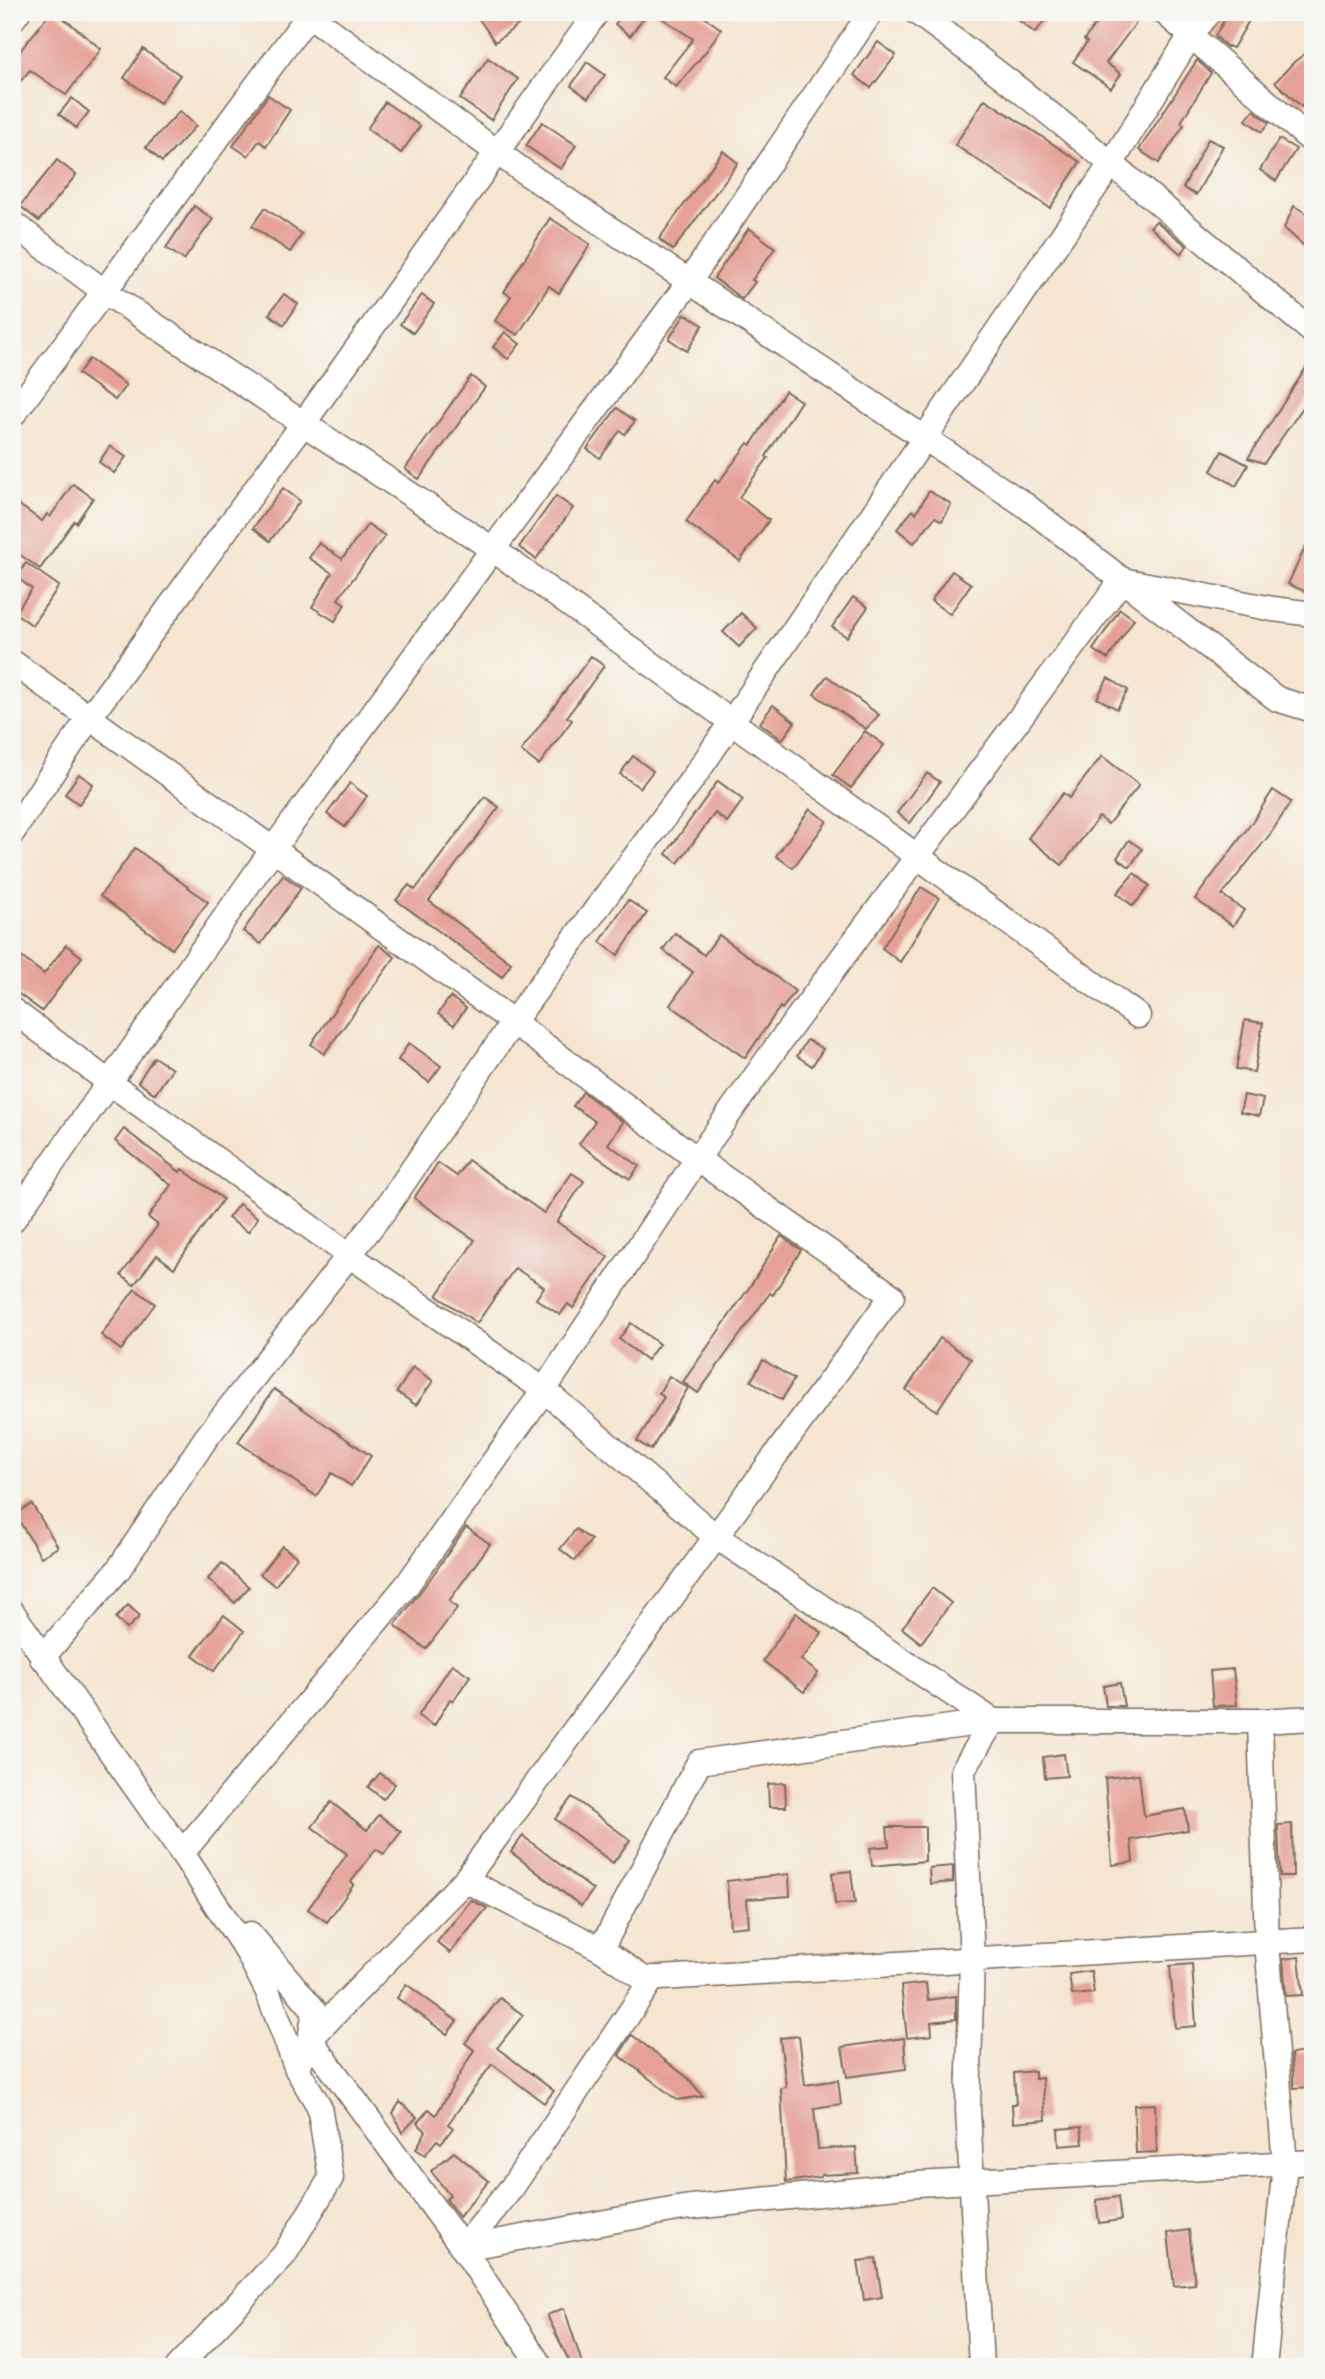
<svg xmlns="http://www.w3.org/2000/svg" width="1325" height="2379" viewBox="0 0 1325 2379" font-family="'Comic Neue',sans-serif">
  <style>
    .building { fill: #e5a197 }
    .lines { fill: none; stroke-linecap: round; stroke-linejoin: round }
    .street-casing { stroke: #7c6b5d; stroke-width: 27 }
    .street { stroke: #fff; stroke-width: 24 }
  </style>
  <rect width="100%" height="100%" fill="#f6f6f2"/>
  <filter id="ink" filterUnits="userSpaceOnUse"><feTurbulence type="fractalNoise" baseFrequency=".0143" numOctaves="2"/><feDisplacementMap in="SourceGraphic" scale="14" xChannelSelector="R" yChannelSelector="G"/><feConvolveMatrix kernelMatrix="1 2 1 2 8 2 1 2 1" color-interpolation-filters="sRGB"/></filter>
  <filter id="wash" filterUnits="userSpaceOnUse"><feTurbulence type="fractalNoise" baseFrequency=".00686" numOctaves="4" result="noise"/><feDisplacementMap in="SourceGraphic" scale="28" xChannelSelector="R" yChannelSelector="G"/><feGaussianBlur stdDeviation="1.57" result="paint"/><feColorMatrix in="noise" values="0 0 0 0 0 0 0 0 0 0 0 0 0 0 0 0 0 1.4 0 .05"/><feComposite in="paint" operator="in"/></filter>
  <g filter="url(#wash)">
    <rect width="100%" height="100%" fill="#f5e5d1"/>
    <g id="blocks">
      <g class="building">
        <polygon points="51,12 56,12 101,49 66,95 30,70 12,91 12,61"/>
        <polygon points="474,12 536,12 495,42"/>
        <polygon points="625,12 648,12 630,36 615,24"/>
        <polygon points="653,12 697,12 721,29 708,49 676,87 663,77 693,39"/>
        <polygon points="1008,12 1051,12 1035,33"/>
        <polygon points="1105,12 1144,12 1106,63 1121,74 1111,88 1073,62 1087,42 1084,40"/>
        <polygon points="1229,12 1254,12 1233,48 1228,46 1227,47 1215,36"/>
        <polygon points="878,42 896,55 871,88 854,75"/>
        <polygon points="1313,48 1313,96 1302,107 1275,82 1294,62"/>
        <polygon points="143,49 180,75 160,103 124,78"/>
        <polygon points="488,58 518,79 491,120 460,99"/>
        <polygon points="1197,60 1211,73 1181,122 1184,125 1159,163 1139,150"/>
        <polygon points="587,62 605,75 588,98 571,86"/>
        <polygon points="268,95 290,110 266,146 259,141 248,156 233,146"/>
        <polygon points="72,98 89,112 76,128 59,114"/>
        <polygon points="985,99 1080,162 1050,208 955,145"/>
        <polygon points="385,102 420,126 401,153 367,129"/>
        <polygon points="1254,110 1269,123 1262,132 1246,120"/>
        <polygon points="180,111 196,126 162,162 146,147"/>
        <polygon points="542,122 576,145 561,169 526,146"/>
        <polygon points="1208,139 1223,146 1196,195 1183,188"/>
        <polygon points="1279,139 1296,149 1276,181 1260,170"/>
        <polygon points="723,151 738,163 673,250 659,239"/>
        <polygon points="57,160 76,175 39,221 20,206"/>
        <polygon points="194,206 213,219 184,260 166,248"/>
        <polygon points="1294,206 1313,217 1313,254 1284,228"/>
        <polygon points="265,208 302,234 290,252 252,226"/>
        <polygon points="550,218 590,244 559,293 549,286 518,335 495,321 511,296 504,292"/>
        <polygon points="1156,221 1187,246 1181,254 1150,227"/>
        <polygon points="749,228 775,248 752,280 755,282 742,299 714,278"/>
        <polygon points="284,294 298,304 284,325 269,314"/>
        <polygon points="422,295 434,304 413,333 400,324"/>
        <polygon points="685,314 703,325 687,351 669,339"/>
        <polygon points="505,332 520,344 508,359 493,347"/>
        <polygon points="1313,357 1313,393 1264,463 1248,458"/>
        <polygon points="89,359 126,385 115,400 78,374"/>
        <polygon points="471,376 485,387 419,479 405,469"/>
        <polygon points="785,391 801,401 766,456 768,458 739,497 769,520 740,561 686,522 715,480 718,483 748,443 751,445"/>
        <polygon points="617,408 635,421 625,434 620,431 600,458 587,449"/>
        <polygon points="110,446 126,457 114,473 99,462"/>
        <polygon points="1222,451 1248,465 1236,486 1211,471"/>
        <polygon points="73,484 93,498 76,523 74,521 40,569 12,549 12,500 42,521 47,514 50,517"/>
        <polygon points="283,488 300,501 270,541 253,528"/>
        <polygon points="929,491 951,504 942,521 935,517 914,543 897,529 913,510 916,513"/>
        <polygon points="556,496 573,508 536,559 519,547"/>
        <polygon points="368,524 385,536 338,599 345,604 335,621 312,607 332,573 309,558 319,543 342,559"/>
        <polygon points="1313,531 1313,595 1288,584"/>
        <polygon points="26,563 59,586 32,625 15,613 32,589 16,577"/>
        <polygon points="952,571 971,584 950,614 931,601"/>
        <polygon points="853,597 868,607 847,637 832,627"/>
        <polygon points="1120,609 1134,619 1108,659 1093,650"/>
        <polygon points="741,613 757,628 739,647 723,632"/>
        <polygon points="591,656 604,666 567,717 572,720 539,765 521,751"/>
        <polygon points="827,676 879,715 866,729 814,694"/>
        <polygon points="1108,678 1128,690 1117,709 1097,698"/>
        <polygon points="773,705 795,722 782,740 760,723"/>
        <polygon points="865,731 884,745 851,788 833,775"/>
        <polygon points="633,756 653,771 640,788 620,774"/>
        <polygon points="1102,756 1139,785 1108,824 1099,817 1062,865 1028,838 1063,793 1069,798"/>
        <polygon points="927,773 940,782 910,823 897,813"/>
        <polygon points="79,774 93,784 79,804 65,794"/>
        <polygon points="718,781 743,800 727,822 715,813 678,863 666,854"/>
        <polygon points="350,783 367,796 345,827 327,814"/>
        <polygon points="1273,790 1291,802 1271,833 1222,895 1244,910 1233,926 1195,899 1253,821"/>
        <polygon points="485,797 499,807 429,901 511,963 502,977 396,900 409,885 415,890"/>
        <polygon points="810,809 827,821 793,868 776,856"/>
        <polygon points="1129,840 1142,849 1130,867 1117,858"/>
        <polygon points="135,848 208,902 172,949 100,896"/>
        <polygon points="1134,873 1150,886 1133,906 1117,893"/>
        <polygon points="283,875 301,888 261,944 243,931"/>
        <polygon points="921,887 939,898 900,962 882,948"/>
        <polygon points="628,900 647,913 618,955 600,942"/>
        <polygon points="675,933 704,955 719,935 795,991 782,1009 780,1007 745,1058 670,1005 693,972 663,950"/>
        <polygon points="66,945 82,957 42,1011 12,989 12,950 44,974"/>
        <polygon points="379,945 395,957 324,1054 311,1044"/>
        <polygon points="450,997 466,1008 454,1025 438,1014"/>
        <polygon points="1245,1020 1263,1023 1254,1072 1236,1069"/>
        <polygon points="807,1040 823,1049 812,1066 797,1056"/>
        <polygon points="409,1043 441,1066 429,1082 398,1060"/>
        <polygon points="154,1057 172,1069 155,1094 138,1082"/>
        <polygon points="583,1092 623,1122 608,1144 639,1166 630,1179 579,1144 595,1121 573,1106"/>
        <polygon points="1244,1095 1263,1099 1259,1116 1240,1112"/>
        <polygon points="124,1129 180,1172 182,1169 223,1199 174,1268 157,1255 134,1285 121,1275 158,1225 148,1217 171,1185 115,1141"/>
        <polygon points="468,1160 544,1213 572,1173 584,1181 557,1222 608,1257 573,1308 568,1304 560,1315 536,1299 544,1287 515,1268 477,1323 437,1296 475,1240 414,1198 438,1163 457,1176"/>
        <polygon points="239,1204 258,1218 248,1232 228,1218"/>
        <polygon points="781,1236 801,1250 773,1295 770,1293 698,1393 683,1382 753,1282"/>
        <polygon points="135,1289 155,1304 121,1350 101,1335"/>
        <polygon points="631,1323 659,1344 647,1360 619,1339"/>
        <polygon points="940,1338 971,1359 937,1411 906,1390"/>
        <polygon points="763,1360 794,1379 782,1400 751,1381"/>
        <polygon points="413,1367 433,1381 416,1405 397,1392"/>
        <polygon points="669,1376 688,1388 651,1450 637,1441 664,1397 659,1393"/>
        <polygon points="274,1389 371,1456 351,1486 332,1473 316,1496 238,1442"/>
        <polygon points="32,1504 58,1547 41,1557 15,1514"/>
        <polygon points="466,1527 490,1544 449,1601 457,1608 426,1649 395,1625 433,1575"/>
        <polygon points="576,1529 591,1540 575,1561 560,1549"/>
        <polygon points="282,1546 297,1557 275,1586 260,1574"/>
        <polygon points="222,1563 249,1587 235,1603 208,1579"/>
        <polygon points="932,1588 951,1603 921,1643 902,1628"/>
        <polygon points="128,1605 140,1616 127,1629 116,1618"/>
        <polygon points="796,1613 822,1633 801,1660 818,1673 804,1692 763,1661"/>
        <polygon points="224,1615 244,1631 214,1671 193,1655"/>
        <polygon points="452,1664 470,1676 453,1701 450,1699 434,1726 418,1716"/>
        <polygon points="1233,1669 1237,1705 1213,1706 1210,1671"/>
        <polygon points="1120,1683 1124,1706 1106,1706 1103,1686"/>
        <polygon points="1064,1754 1067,1776 1045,1778 1043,1757"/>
        <polygon points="380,1773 395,1784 383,1799 368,1787"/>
        <polygon points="1139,1774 1144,1816 1185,1809 1188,1830 1131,1840 1133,1862 1112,1865 1105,1778"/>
        <polygon points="785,1783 786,1807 769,1807 768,1784"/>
        <polygon points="572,1797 630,1840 613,1863 555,1819"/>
        <polygon points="331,1802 367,1830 379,1815 401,1832 384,1854 376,1849 351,1882 354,1884 327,1922 308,1909 347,1854 312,1827"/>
        <polygon points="1292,1824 1293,1876 1280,1876 1278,1825"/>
        <polygon points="887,1827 925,1827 925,1861 872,1866 870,1848 889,1846"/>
        <polygon points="523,1836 593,1890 581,1906 511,1852"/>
        <polygon points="953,1866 953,1882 930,1884 929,1868"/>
        <polygon points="851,1871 855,1903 835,1904 832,1873"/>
        <polygon points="789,1874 790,1896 747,1899 749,1926 730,1928 727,1881"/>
        <polygon points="471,1900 487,1908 450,1953 437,1942"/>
        <polygon points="1299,1957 1303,1995 1286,1996 1283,1959"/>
        <polygon points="1192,1964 1196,2026 1175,2028 1170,1966"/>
        <polygon points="1091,1971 1094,1993 1072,1995 1069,1974"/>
        <polygon points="926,1983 928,2000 956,1996 956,2019 931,2022 932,2035 907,2038 901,1986"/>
        <polygon points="406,1984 457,2021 447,2034 397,1998"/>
        <polygon points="500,1998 523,2015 497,2048 554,2091 544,2103 492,2064 448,2124 453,2128 441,2143 437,2140 425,2155 416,2149 426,2131 417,2123 429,2109 436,2115 474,2050 465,2043"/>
        <polygon points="632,2035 688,2078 703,2096 677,2100 619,2055"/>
        <polygon points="799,2036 805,2085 838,2080 841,2104 814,2108 818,2149 856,2147 858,2173 821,2175 821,2177 786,2182 781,2088 786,2087 780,2038"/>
        <polygon points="904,2038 906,2069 847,2077 842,2047"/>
        <polygon points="1307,2052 1311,2087 1294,2088 1291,2054"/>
        <polygon points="1035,2071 1035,2079 1042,2078 1046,2120 1013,2123 1012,2104 1016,2104 1014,2073"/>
        <polygon points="400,2102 417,2117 402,2133 393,2113"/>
        <polygon points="1155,2104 1157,2152 1136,2153 1134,2105"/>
        <polygon points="1081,2127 1083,2144 1059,2146 1058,2129"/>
        <polygon points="454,2152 489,2181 459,2217 446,2199 450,2196 431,2171"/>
        <polygon points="1118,2197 1121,2220 1099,2223 1096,2200"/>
        <polygon points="1189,2230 1195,2284 1174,2286 1168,2233"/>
        <polygon points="876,2259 882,2297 864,2300 858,2261"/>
        <polygon points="564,2308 583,2366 581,2367 572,2367 547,2315"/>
      </g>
    </g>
  </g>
  <g filter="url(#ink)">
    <use href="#blocks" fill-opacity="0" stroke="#7c6b5d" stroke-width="2"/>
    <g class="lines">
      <defs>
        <g id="street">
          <polyline points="305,12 523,171 1025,505 1277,699 1313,710"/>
          <path d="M916,12C1054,111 1182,224 1313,332"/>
          <polyline points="1164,12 1313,142"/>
          <polyline points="12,20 18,12"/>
          <polyline points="12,223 105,292 494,550 1138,1016"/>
          <polyline points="12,416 311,12"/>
          <polyline points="12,662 501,1013 697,1159 892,1296 465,1880 310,2039 297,2069"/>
          <polyline points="12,833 89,718 303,424 597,12"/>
          <polyline points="12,1010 110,1083 349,1255 544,1390 715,1536 993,1721 963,1770 972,1959 968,2109 981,2367"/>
          <polyline points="12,1221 273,849 689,282 871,12"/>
          <polyline points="12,1612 182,1853 248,1953 267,1990 297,2069 319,2106 331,2178 284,2255 178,2367"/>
          <polyline points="42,1658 118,1570 206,1438 386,1208 513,1022 696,774 1111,164 1191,35 1209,12"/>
          <polyline points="1260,1721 1267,1942 1285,2165 1264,2367"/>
          <polyline points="182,1853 407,1585 544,1390 697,1159 782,1039 1122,580 1273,609 1313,614"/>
          <polyline points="465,1880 601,1949 644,1979 1313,1939"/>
          <polyline points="250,1934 315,2011 310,2039 463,2248 541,2367"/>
          <polyline points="601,1949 699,1762 993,1721 1260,1721 1313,1718"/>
          <polyline points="463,2248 683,2208 917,2184 1313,2162"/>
          <polyline points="463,2248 513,2186 653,1978"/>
        </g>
      </defs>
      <use href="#street" class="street-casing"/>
      <use href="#street" class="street"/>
    </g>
  </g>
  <rect width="1325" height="2379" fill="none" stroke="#f6f6f2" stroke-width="42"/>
</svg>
